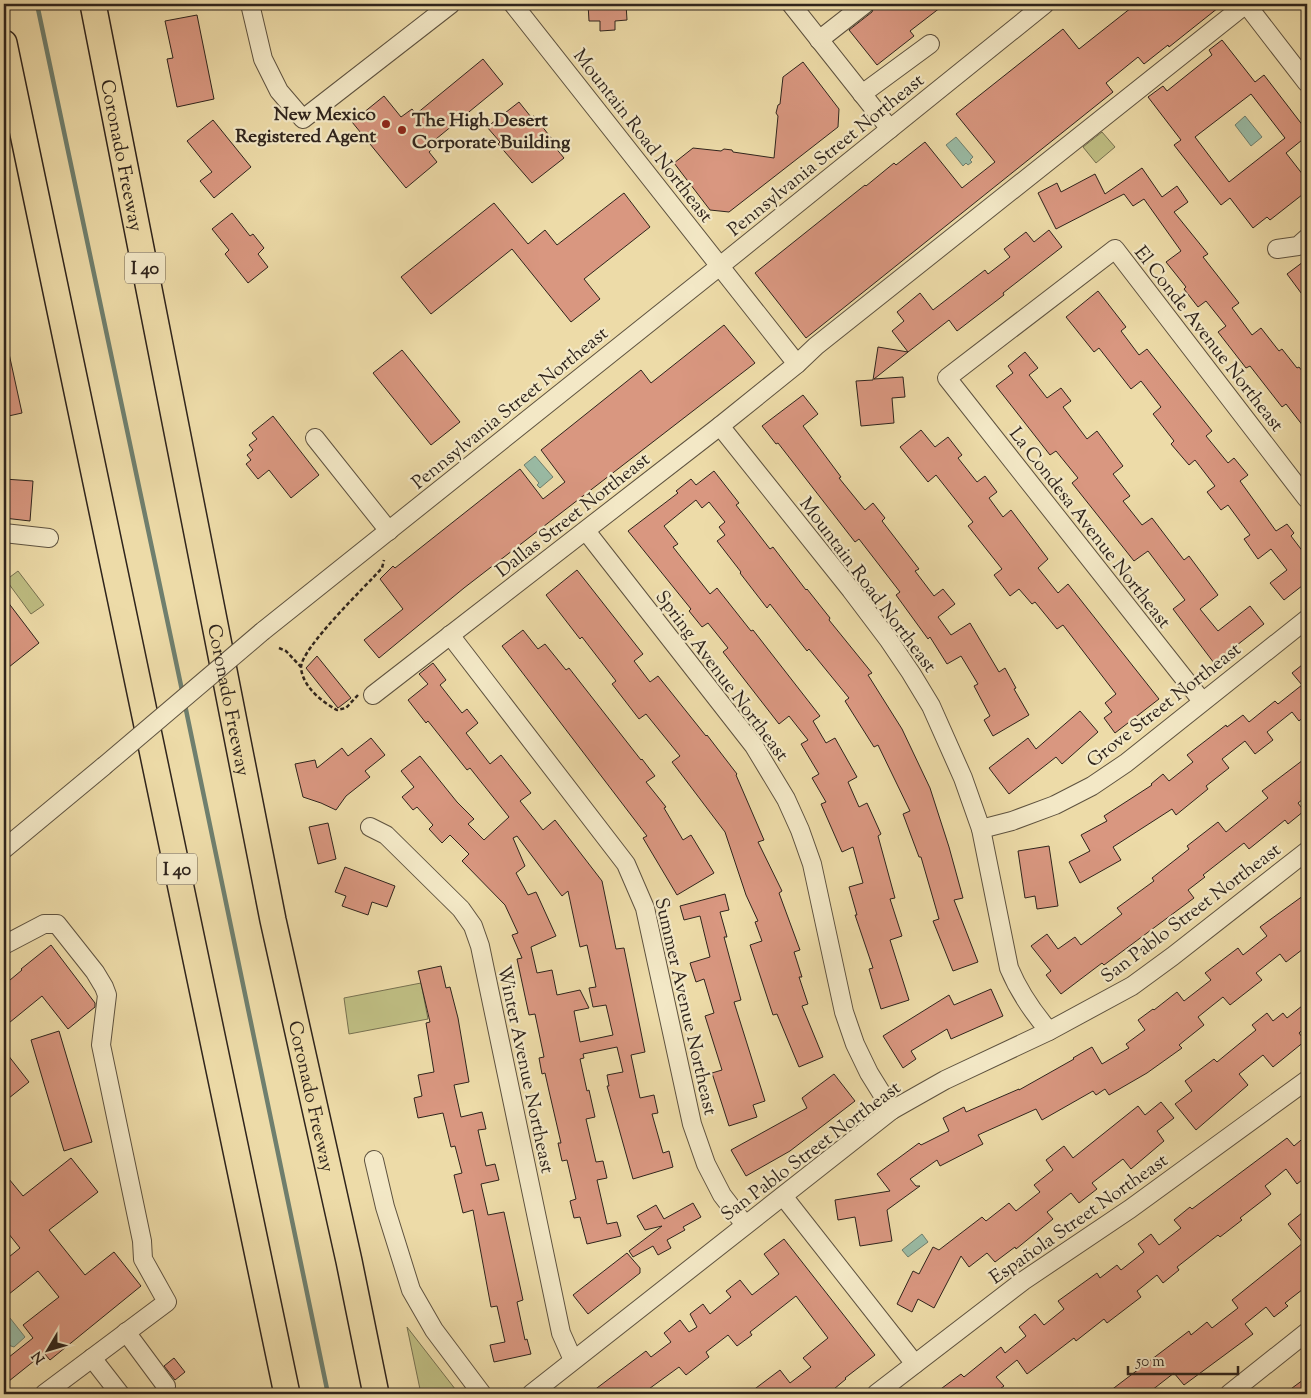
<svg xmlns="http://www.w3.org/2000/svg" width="1311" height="1398" viewBox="0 0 1311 1398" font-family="'Sorts Mill Goudy',serif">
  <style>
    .green { fill: #bfbe83; stroke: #777150 }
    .water { fill: #9abba5; stroke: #6f7f6e }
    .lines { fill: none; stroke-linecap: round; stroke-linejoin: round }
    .stream { stroke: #6f7f6e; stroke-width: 4.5 }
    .building { fill: #d99780; stroke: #2f241c; fill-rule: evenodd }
    .minor-casing { stroke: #5e523f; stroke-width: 20 }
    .highway-casing { stroke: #2f241c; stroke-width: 28 }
    .path { stroke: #2f241c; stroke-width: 2.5; stroke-dasharray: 4 2.5; stroke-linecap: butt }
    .minor { stroke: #f3e8c6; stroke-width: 18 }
    .highway { stroke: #eddba8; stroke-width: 25 }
    .minor-bridge-casing { stroke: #5e523f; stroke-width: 20; stroke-linecap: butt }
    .minor-bridge { stroke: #f3e8c6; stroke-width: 18 }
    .poi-dot { fill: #8f2418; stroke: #f3e8c6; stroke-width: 2 }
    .labels { text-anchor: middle; stroke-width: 4.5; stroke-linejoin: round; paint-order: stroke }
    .shield { fill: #f3e8c6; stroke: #6a5f4f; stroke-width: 1 }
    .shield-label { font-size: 18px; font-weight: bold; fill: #2f241c }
    .poi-label { font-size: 19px; font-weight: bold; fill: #2f241c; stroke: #f3e8c6; text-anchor: end }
    .street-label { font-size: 19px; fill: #2f241c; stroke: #f3e8c6 }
  </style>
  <rect width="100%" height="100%" fill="#eddba8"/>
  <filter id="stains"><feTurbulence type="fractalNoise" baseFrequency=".004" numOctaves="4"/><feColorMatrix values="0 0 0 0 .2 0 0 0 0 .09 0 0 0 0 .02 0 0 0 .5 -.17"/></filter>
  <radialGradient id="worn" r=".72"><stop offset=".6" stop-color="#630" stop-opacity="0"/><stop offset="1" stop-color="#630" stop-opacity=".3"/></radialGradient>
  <g class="green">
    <polygon points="1102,132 1115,147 1096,163 1083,147"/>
    <polygon points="18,571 44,605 31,614 6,580"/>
    <polygon points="421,983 428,1019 349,1034 344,998"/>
    <polygon points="407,1327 459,1394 421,1394"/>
  </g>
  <g class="water">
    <polygon points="1245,116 1262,137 1251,146 1235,125"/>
    <polygon points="956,137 973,157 970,160 972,162 968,165 966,163 963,166 946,145"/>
    <polygon points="535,456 553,477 540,488 537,485 539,483 524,465"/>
    <polygon points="922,1234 928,1242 908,1257 902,1250"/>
    <polygon points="10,1318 25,1337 14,1347 8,1345 4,1340 4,1323"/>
  </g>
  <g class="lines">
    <g class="stream">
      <polyline points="37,4 183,695"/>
      <polyline points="185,705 328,1394"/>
    </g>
  </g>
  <g class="building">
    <polygon points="588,4 626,4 627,20 615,21 615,30 600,31 600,21 589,21"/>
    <polygon points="875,4 945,4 910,31 914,36 877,65 849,30 872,12"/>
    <polygon points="1136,4 1223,4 1169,47 1168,45 1144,64 1138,57 1106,83 1113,92 806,338 755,273 865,185 866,186 894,163 896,165 925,142 962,188 995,162 956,114 1063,29 1079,49"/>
    <polygon points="197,15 214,99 177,107 167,59 173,58 165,21"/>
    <path d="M1222,40L1255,82L1264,75L1307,131V136L1286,153L1307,180V191L1270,220L1267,217L1253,228L1230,198L1221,205L1174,145L1181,140L1148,97L1163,86L1167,91L1212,55L1209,50ZM1251,94L1285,138L1229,182L1195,137Z"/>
    <polygon points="483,59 503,84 436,139 439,143 429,152 437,162 406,188 352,122 384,96 401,117 412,109 416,114"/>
    <polygon points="803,62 839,109 838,127 729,212 710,210 674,163 693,148 721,151 724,149 732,150 733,152 774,158 778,116 776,113 778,105 780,104 783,77"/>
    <polygon points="519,102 531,117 534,116 552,139 550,141 564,158 532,183 498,144 500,142 487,127"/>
    <polygon points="213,120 251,167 214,198 200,181 212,172 187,141"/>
    <polygon points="1142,168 1162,197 1177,186 1188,202 1174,212 1208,254 1203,257 1239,303 1232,308 1252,335 1261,328 1279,351 1282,349 1297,368 1299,367 1307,377 1307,431 1286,404 1282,407 1250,366 1246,368 1218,332 1226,326 1206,301 1198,307 1184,289 1186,287 1166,262 1181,251 1144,199 1133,206 1124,194 1056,229 1038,193 1057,183 1061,192 1095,174 1105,194"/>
    <polygon points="624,193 650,227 584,279 600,299 571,322 512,249 431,314 401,277 494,203 528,244 545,230 557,245"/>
    <polygon points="232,213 250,236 253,234 264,248 258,254 268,267 248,283 225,254 229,250 212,229"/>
    <polygon points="1049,230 1062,247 1003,293 1004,295 957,331 949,320 908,352 892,331 904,321 897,312 920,293 933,310 985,270 988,274 1010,257 1004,249 1026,232 1034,242"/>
    <polygon points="1307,259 1307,301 1287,274"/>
    <polygon points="1098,291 1126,327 1121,331 1139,355 1147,349 1212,431 1206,436 1228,463 1234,458 1248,475 1240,481 1276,531 1287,524 1294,533 1291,536 1307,557 1307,582 1284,600 1270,583 1287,570 1271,549 1258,559 1244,539 1250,535 1228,505 1221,510 1207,492 1215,486 1195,460 1189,465 1171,444 1174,441 1153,414 1161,407 1141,381 1131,389 1099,348 1094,352 1066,317"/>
    <polygon points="724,325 755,363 464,588 379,658 364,640 403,609 380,579 393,566 395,568 520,469 543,499 565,482 541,450 641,370 651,383"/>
    <polygon points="878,347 908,352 874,379 903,377 905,397 892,398 894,423 861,426 856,381 873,380"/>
    <polygon points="8,349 22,413 4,417 4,350"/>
    <polygon points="402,350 460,422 431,445 373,373"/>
    <polygon points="1025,352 1038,368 1029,375 1047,398 1061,388 1071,401 1063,407 1087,439 1097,431 1123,466 1113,474 1130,496 1123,501 1142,525 1152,518 1184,560 1189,556 1218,595 1200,609 1218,631 1250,606 1264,624 1214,663 1173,609 1185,600 1148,551 1134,561 1072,483 1078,478 1056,451 1050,455 996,386 1013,373 1008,366"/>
    <polygon points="803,395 818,414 803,426 841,477 839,478 865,510 873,503 885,518 882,521 919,569 915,571 934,596 943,589 955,604 938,617 951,635 970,623 999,672 1005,668 1016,688 1014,689 1029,715 993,736 984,720 990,716 974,686 978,684 961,656 947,664 930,637 928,639 896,595 900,592 859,539 855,542 778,443 776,444 762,426"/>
    <polygon points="273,416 319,475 291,498 269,470 258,479 246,464 251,460 247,455 253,450 249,445 257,439 252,433"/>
    <polygon points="921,430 935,447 948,437 962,455 958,458 977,482 985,476 997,492 989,498 1003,517 1011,510 1048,559 1038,568 1058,593 1068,584 1159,699 1115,733 1104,718 1112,712 1105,703 1116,694 1063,625 1057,629 1035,602 1032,604 1019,589 1010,596 994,575 1002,569 968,526 973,522 936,475 928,482 900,447"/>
    <polygon points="714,471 739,503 736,505 770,549 773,547 806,590 807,589 830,618 829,620 872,673 868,675 902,729 930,788 949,847 963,898 954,900 978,962 953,971 933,921 939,919 921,857 919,857 903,814 910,811 878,745 874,747 845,701 849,698 809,649 807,651 770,604 767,608 740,573 741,572 717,541 725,535 719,527 725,522 709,502 702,508 696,500 664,526 678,544 673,547 710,594 717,588 751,631 753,630 820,716 813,721 826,743 835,738 857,777 848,782 859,807 867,803 881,834 878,836 895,898 890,899 902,936 890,940 909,1000 881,1009 869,969 873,968 855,915 857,915 849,887 863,883 853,847 842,852 821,804 826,802 812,778 819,774 801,744 808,740 789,716 779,724 723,652 728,648 708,623 702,627 689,611 691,609 628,531 678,493 676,491 691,479 696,485"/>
    <polygon points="4,479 33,481 30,521 4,518"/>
    <polygon points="577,570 643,654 634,661 650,682 658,676 706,736 707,735 737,774 736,775 764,840 758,842 782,891 779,893 800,950 794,952 802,977 799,977 808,1004 802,1006 823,1057 799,1067 777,1014 773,1015 750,945 762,941 755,922 758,921 746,895 725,832 672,762 680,756 646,714 639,719 612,684 616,681 582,637 580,639 546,595"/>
    <polygon points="4,597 39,643 4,671"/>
    <polygon points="523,630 538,649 545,644 566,670 569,668 641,760 642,759 655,776 646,782 666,807 664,808 683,840 691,835 714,873 677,895 643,838 647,836 502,646"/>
    <polygon points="317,656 351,698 338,708 306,668"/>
    <polygon points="1307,661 1307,714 1299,721 1292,712 1267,732 1273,740 1255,754 1245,741 1222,759 1229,768 1206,786 1208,789 1176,815 1172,809 1113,847 1121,860 1080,883 1069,862 1090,851 1081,835 1107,821 1104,816 1152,785 1151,784 1163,774 1169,781 1193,762 1187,755 1226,725 1227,727 1243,715 1249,722 1275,701 1278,704 1302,685 1292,673"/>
    <path d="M433,663L446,680L440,685L462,713L467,709L478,723L466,733L490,764L501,755L531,793L520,801L543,830L555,820L602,881L616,949L624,948L645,1052L631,1055L640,1098L654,1095L658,1113L652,1114L663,1153L669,1151L673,1167L633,1179L607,1086H609L607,1075L623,1072L617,1047L583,1054L584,1058L580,1059L587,1091L589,1090L595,1117L586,1119L596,1162L603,1161L607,1178L597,1180L607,1224L617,1222L621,1236L587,1244L580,1217L574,1218L570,1201L576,1199L567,1160L562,1161L558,1143H561L549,1091L545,1073L542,1074L539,1058L544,1057L535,1014L529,1015L517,959L522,958L512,935L518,933L505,905L462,861L469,854L450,835L442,843L429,829L433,825L417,807L413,810L402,797L414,787L401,771L420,756L457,802L474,819L468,824L484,840L509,817L470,768L467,770L428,721L426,723L408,700L428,684L419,674ZM517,836L562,896L568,891L580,947L587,945L596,987L589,988L593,1007L606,1005L613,1035L580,1042L574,1011L589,1008L580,990L557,995L552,970L537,973L531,947L556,936L536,892L528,895L516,873L525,866L513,838Z"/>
    <polygon points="1080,711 1098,732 1062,764 1056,757 1009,794 989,768 1028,738 1036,749"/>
    <polygon points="371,738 385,755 365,771 370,777 346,796 336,810 321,803 303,797 295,764 315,760 317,768 342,748 348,756"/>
    <polygon points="1307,757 1307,796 1298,803 1304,811 1288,824 1285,820 1249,849 1244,843 1203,875 1205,877 1188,890 1194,898 1104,965 1102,963 1061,994 1046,975 1051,971 1031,946 1047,934 1058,949 1075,937 1081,945 1122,914 1117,908 1154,881 1152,878 1189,849 1187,846 1218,822 1226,832 1268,798 1262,791"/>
    <polygon points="328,823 336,859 318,864 309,827"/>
    <polygon points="1049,846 1058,906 1037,909 1035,896 1025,898 1018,851"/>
    <polygon points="345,867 395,886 387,907 372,902 368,915 342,906 346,896 335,892"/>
    <polygon points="1307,893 1307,946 1286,962 1280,954 1256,973 1262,980 1230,1005 1223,997 1198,1017 1204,1025 1179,1045 1182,1048 1147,1073 1109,1095 1105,1089 1096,1095 1093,1091 1042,1120 1036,1109 978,1135 983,1144 940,1166 937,1160 910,1179 916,1186 920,1186 887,1210 892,1241 860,1246 855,1217 838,1220 835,1200 890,1191 877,1174 919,1143 921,1145 949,1131 943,1118 964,1107 966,1112 1019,1089 1019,1090 1074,1059 1073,1058 1092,1047 1102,1064 1129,1048 1126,1044 1145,1030 1138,1020 1153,1009 1154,1010 1177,992 1184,1001 1211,980 1205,973 1238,948 1243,955 1267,936 1260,927"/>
    <polygon points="725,894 729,910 720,912 727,937 724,937 741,1000 734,1002 765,1101 753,1105 757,1117 729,1126 712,1073 722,1070 705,1016 714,1013 704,979 696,982 690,963 710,957 700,916 684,920 680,906"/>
    <polygon points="51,945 95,1003 95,1007 68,1029 42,996 4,1027 4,985 22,970 21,969"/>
    <polygon points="441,966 446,988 450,987 458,1018 469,1082 454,1085 461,1117 482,1112 486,1129 478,1130 486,1166 495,1164 499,1180 481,1184 488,1215 504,1212 523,1300 517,1302 525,1340 527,1339 531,1354 494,1362 490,1345 505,1342 497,1306 491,1307 473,1210 463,1213 454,1175 462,1173 455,1146 451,1147 443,1113 418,1118 414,1098 422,1096 418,1075 434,1072 426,1023 430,1022 418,971"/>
    <polygon points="991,989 1003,1016 951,1039 947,1029 911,1051 916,1059 903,1068 883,1036 949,995 954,1005"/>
    <polygon points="1307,1002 1307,1026 1299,1033 1305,1041 1273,1067 1263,1055 1239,1074 1248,1085 1196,1130 1175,1104 1192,1091 1185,1081 1214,1059 1217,1062 1256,1030 1252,1025 1267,1013 1273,1021 1283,1013 1287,1018"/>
    <polygon points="59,1031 92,1142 64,1151 31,1040"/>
    <polygon points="4,1050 29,1082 4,1102"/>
    <polygon points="834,1074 855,1101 790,1151 746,1176 731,1150 807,1108 802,1098"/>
    <polygon points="1161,1102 1174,1118 1157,1131 1164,1141 1131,1169 1123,1159 1092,1183 1097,1189 1079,1203 1071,1193 1047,1212 1053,1219 1016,1249 1015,1247 995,1262 987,1253 969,1267 961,1256 934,1308 918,1299 912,1312 897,1304 913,1271 919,1274 933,1247 939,1250 982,1217 986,1221 1009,1203 1016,1211 1040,1192 1034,1185 1053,1170 1046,1160 1064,1146 1073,1158 1138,1106 1145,1115"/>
    <polygon points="1307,1135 1307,1176 1297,1184 1286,1169 1265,1186 1271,1194 1240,1218 1242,1220 1220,1237 1218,1235 1177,1267 1179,1270 1163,1283 1157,1275 1137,1291 1141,1297 1107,1323 1104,1319 1076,1341 1074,1338 1027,1374 1017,1360 996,1377 1004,1386 993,1394 934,1394 961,1374 964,1377 1001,1347 1005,1353 1026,1336 1019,1327 1035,1314 1044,1325 1064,1309 1058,1301 1097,1273 1100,1278 1117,1265 1121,1270 1144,1252 1138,1244 1151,1234 1159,1245 1181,1228 1174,1220 1190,1207 1192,1209 1287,1138 1294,1146"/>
    <polygon points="71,1158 98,1192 49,1230 85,1275 114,1252 141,1286 50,1360 44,1353 4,1385 4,1361 33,1338 23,1325 59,1297 38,1271 4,1298 4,1261 20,1248 4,1228 4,1173 23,1196"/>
    <polygon points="693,1203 701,1217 683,1227 685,1230 667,1240 671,1248 658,1255 653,1246 633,1257 629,1251 662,1226 645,1230 637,1216 656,1205 664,1219"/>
    <polygon points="1307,1209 1307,1286 1285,1303 1288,1306 1274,1317 1266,1307 1245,1324 1253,1334 1184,1385 1174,1373 1147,1394 1106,1394 1189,1331 1191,1335 1207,1322 1212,1328 1238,1308 1232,1300 1303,1243 1288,1224"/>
    <polygon points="784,1239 875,1355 845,1378 846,1379 828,1394 748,1394 780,1370 790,1383 811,1367 803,1358 828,1338 796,1296 750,1332 752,1335 737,1346 728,1335 706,1352 709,1357 686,1375 679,1367 642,1394 589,1394 646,1351 651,1357 671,1342 664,1333 680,1320 689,1332 697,1327 690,1314 703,1304 710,1314 731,1297 726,1291 740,1280 752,1295 779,1274 764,1254"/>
    <polygon points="627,1253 640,1268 640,1273 588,1314 573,1295"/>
    <polygon points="174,1358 185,1372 175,1380 164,1366"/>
    <polygon points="1307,1377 1307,1394 1284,1394"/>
  </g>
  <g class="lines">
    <defs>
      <g id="minor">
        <polyline points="250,4 263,59 279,91 303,119 451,4"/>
        <polyline points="513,4 797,364"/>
        <polyline points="791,4 890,129"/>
        <polyline points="1246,4 1307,83"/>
        <polyline points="819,40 865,4"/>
        <polyline points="862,94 930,44"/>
        <polyline points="1277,249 1298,246 1307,238"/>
        <path d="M720,426L851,590L888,639L911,673L931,706L963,778L981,829L1009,968C1019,992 1032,1011 1049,1031"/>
        <polyline points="315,438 389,531"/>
        <polyline points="586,531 754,746 786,799 800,830 812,864 844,1012 855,1044 869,1073 892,1110"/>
        <polyline points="4,533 49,538"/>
        <polyline points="263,631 720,266 1045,4"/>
        <polyline points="450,635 626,864 645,908 692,1124 706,1164 722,1195 745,1225"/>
        <polyline points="373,695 720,426 797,364 816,346 1246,4"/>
        <polyline points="1202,701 947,378 1115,249 1307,499"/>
        <polyline points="370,827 386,835 461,909 473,926 480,946 561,1333 573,1360"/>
        <polyline points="981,829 1012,821 1055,805 1092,786 1126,763 1307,619"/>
        <polyline points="4,849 104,766"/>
        <polyline points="4,945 44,924 57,924 95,972 104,987 107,995 101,1045 142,1241 143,1259 167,1302 44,1394"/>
        <polyline points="374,1160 385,1207 411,1290 434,1330 482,1394"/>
        <polyline points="783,1196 915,1364"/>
        <polyline points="126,1332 166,1386"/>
        <polyline points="92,1358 120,1394"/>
        <polyline points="531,1394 892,1110 945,1080 1049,1031 1132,986 1173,956 1307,851"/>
        <polyline points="876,1394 1023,1281 1130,1209 1307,1080"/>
        <polyline points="1229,1394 1307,1332"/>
      </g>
      <g id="highway">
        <path id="s1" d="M93,4L273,920L349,1261L376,1394"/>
        <polyline points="4,43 287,1394"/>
      </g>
    </defs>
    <use href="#minor" class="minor-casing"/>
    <use href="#highway" class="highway-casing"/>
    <g class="path">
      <polyline points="279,648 286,651 301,667"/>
      <path d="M358,695L346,708L337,710C322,702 303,687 301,668C300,649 367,585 382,568L384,560"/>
    </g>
    <use href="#minor" class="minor"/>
    <use href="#highway" class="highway"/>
    <defs>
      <polyline id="minor-bridge" points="104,766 263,631"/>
    </defs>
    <use href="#minor-bridge" class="minor-bridge-casing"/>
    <use href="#minor-bridge" class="minor-bridge"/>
  </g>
  <g class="poi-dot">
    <circle cx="386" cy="124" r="5"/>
    <circle cx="402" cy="130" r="5"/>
  </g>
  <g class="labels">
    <g class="shield">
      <rect x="125" y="252.5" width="40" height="31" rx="4"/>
      <rect x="157" y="853.5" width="40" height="31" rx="4"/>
    </g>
    <g class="shield-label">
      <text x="145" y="274">I 40</text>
      <text x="177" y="875">I 40</text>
    </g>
    <g class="poi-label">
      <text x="376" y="120">New Mexico<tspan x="376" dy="22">Registered Agent</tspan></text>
      <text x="412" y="126" text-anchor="start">The High Desert<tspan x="412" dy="22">Corporate Building</tspan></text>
    </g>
    <g class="street-label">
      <text transform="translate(644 135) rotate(52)" y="7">Mountain Road Northeast</text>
      <text transform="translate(825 154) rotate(-39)" y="7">Pennsylvania Street Northeast</text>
      <text dy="7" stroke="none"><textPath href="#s1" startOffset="154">Coronado Freeway</textPath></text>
      <text transform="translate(1210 338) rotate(52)" y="7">El Conde Avenue Northeast</text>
      <text transform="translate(509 407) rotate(-39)" y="7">Pennsylvania Street Northeast</text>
      <text transform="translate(572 514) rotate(-38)" y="7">Dallas Street Northeast</text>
      <text transform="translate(1091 527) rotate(52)" y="7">La Condesa Avenue Northeast</text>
      <text transform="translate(869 584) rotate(53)" y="7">Mountain Road Northeast</text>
      <text transform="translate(723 675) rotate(53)" y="7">Spring Avenue Northeast</text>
      <text dy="7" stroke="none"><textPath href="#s1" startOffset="709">Coronado Freeway</textPath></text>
      <text transform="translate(1163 704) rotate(-38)" y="7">Grove Street Northeast</text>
      <text transform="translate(1190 912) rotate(-37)" y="7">San Pablo Street Northeast</text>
      <text transform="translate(687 1006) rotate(77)" y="7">Summer Avenue Northeast</text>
      <text transform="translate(527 1069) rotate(78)" y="7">Winter Avenue Northeast</text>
      <text dy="7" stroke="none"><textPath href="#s1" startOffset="1114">Coronado Freeway</textPath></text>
      <text transform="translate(810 1150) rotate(-37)" y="7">San Pablo Street Northeast</text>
      <text transform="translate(1078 1218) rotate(-35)" y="7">Española Street Northeast</text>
    </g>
  </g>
  <rect width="1311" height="1398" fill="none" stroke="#eddba8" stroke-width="20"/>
  <rect x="5" y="5" width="1301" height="1388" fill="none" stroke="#2f241c" stroke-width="2.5"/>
  <rect x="10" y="10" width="1291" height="1378" fill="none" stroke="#2f241c"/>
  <g transform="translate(48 1350) rotate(232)" stroke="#f3e8c6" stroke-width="4" paint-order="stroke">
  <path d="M0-4L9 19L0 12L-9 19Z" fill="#2f241c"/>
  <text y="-8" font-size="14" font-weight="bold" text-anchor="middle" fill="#2f241c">N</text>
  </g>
  <path d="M1128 1366v8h110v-8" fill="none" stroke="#2f241c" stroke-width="2.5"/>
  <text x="1136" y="1366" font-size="15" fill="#2f241c" stroke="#f3e8c6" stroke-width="4" paint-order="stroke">50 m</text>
  <rect width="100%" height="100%" filter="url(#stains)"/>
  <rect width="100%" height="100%" fill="url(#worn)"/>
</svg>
